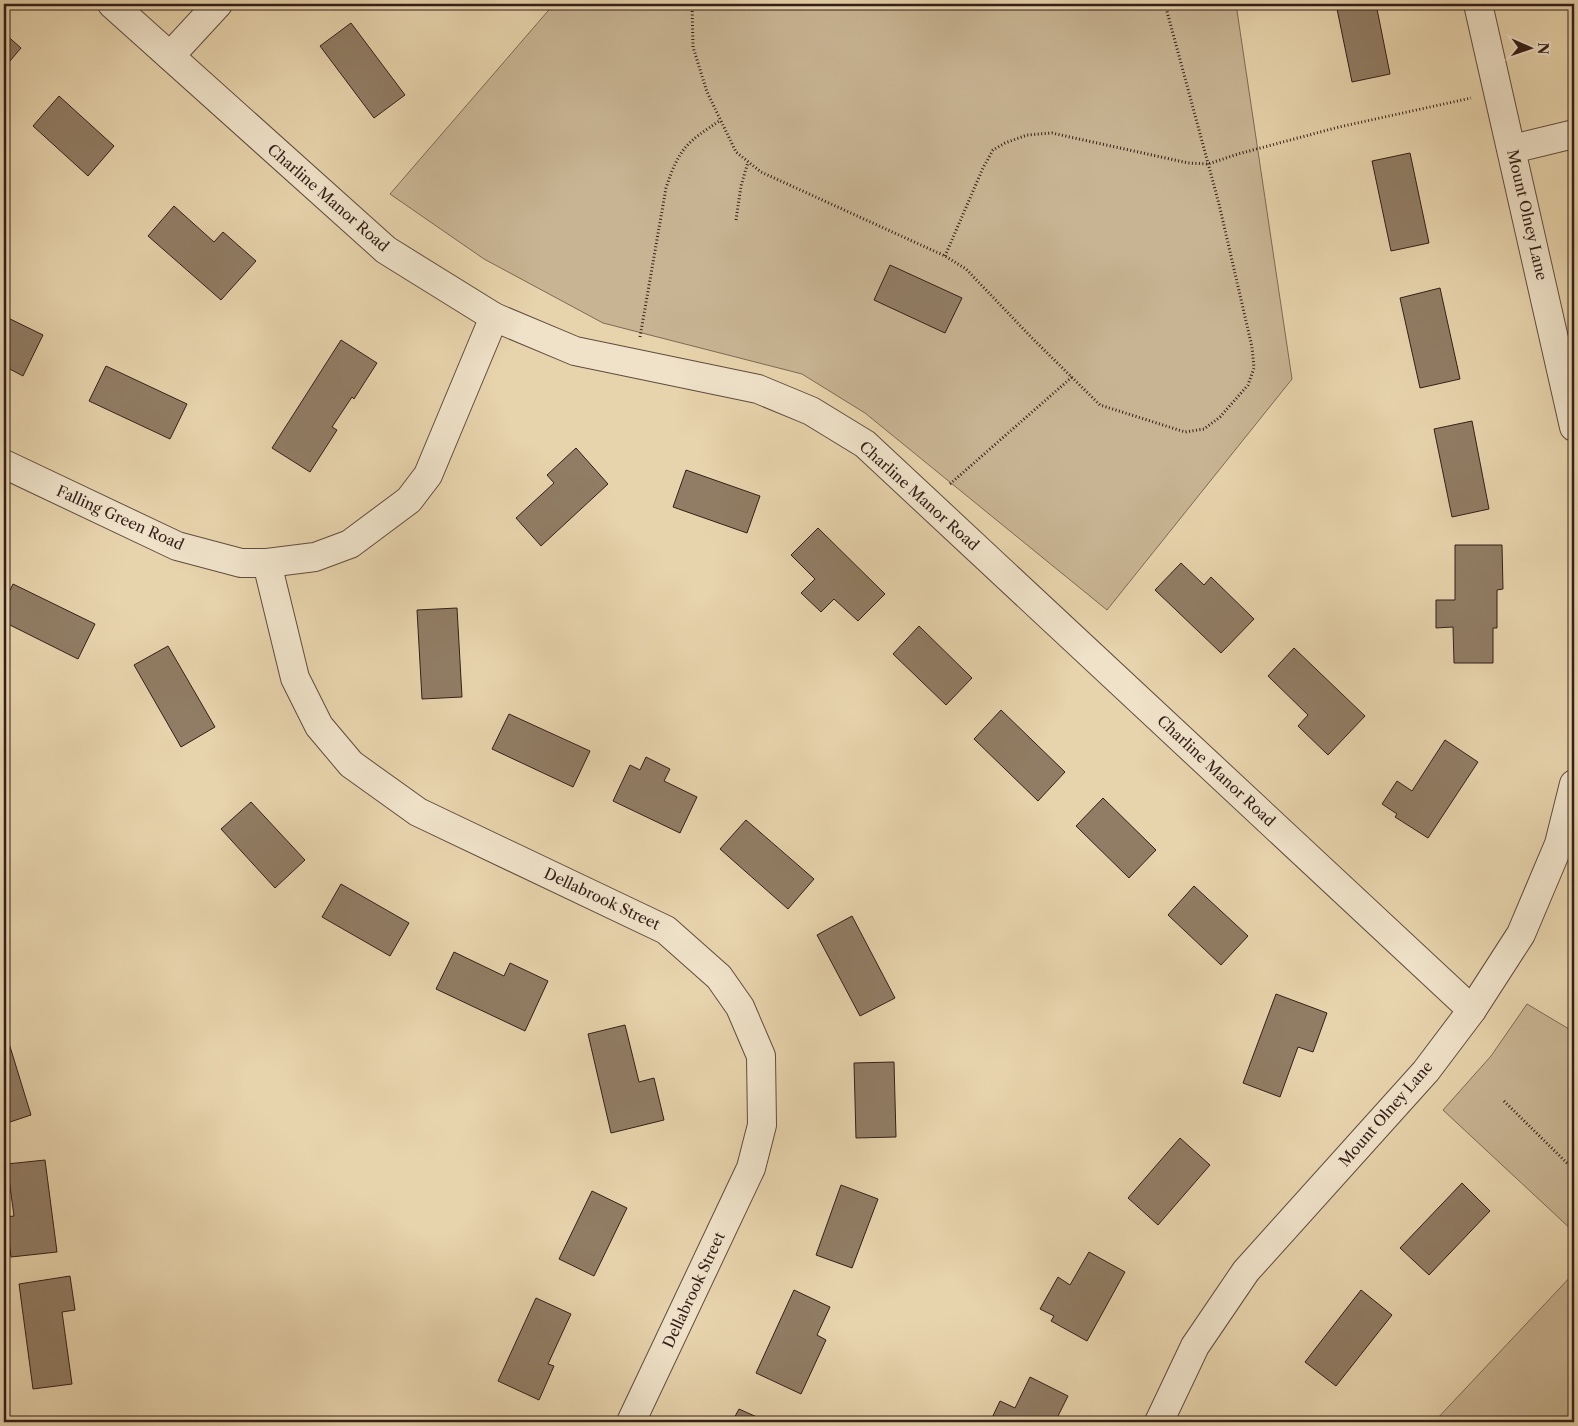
<svg xmlns="http://www.w3.org/2000/svg" width="1578" height="1426" viewBox="0 0 1578 1426" font-family="'Libre Caslon Text',serif">
  <style>
    .green { fill: #c8b493; stroke: #7e6a56 }
    .building { fill: #917d65; stroke: #331f18 }
    .lines { fill: none; stroke-linecap: round; stroke-linejoin: round }
    .minor-casing { stroke: #604c3d; stroke-width: 30 }
    .path { stroke: #331f18; stroke-width: 3; stroke-dasharray: 1 2.5; stroke-linecap: butt }
    .minor { stroke: #efe2c9; stroke-width: 28 }
    .labels { text-anchor: middle; stroke-width: 4; stroke-linejoin: round; paint-order: stroke }
    .street-label { font-size: 15px; fill: #331f18; stroke: #efe2c9 }
  </style>
  <rect width="100%" height="100%" fill="#e7d3ac"/>
  <filter id="stains"><feTurbulence type="fractalNoise" baseFrequency=".004" numOctaves="4"/><feColorMatrix values="0 0 0 0 .2 0 0 0 0 .09 0 0 0 0 .02 0 0 0 .5 -.17"/></filter>
  <radialGradient id="worn" r=".72"><stop offset=".6" stop-color="#630" stop-opacity="0"/><stop offset="1" stop-color="#630" stop-opacity=".3"/></radialGradient>
  <g class="green">
    <polygon points="554,4 1236,4 1292,379 1107,610 865,413 802,374 603,323 484,259 390,194"/>
    <polygon points="1527,1004 1574,1032 1574,1232 1443,1110 1491,1056"/>
    <polygon points="1574,1273 1574,1422 1434,1422"/>
  </g>
  <g class="building">
    <polygon points="1336,4 1376,4 1390,74 1352,82"/>
    <polygon points="351,23 405,95 374,118 320,46"/>
    <polygon points="4,33 21,48 4,68"/>
    <polygon points="59,96 114,146 88,176 33,126"/>
    <polygon points="1410,153 1429,243 1391,251 1372,161"/>
    <polygon points="174,206 214,242 223,232 256,261 221,300 148,236"/>
    <polygon points="890,265 962,298 945,333 874,300"/>
    <polygon points="1440,288 1460,379 1420,388 1400,298"/>
    <polygon points="4,316 43,335 23,376 4,366"/>
    <polygon points="341,340 377,363 354,399 352,397 332,427 337,430 310,472 272,448"/>
    <polygon points="106,366 187,404 170,439 89,401"/>
    <polygon points="1472,421 1489,509 1452,517 1434,429"/>
    <polygon points="576,448 608,484 541,546 516,518 554,483 547,475"/>
    <polygon points="686,470 760,496 747,533 673,507"/>
    <polygon points="818,528 885,594 858,621 834,599 821,612 801,593 815,579 791,555"/>
    <polygon points="1455,545 1502,545 1503,589 1497,590 1497,628 1493,628 1493,663 1454,663 1453,627 1436,628 1436,600 1455,600"/>
    <polygon points="1181,563 1204,585 1211,577 1254,619 1221,653 1155,590"/>
    <polygon points="13,584 95,624 78,659 4,622 4,603"/>
    <polygon points="457,608 462,697 422,699 417,610"/>
    <polygon points="919,626 972,678 946,705 893,654"/>
    <polygon points="168,646 215,727 181,747 134,665"/>
    <polygon points="1294,648 1365,716 1328,755 1298,726 1308,715 1268,676"/>
    <polygon points="1001,710 1065,772 1038,801 974,739"/>
    <polygon points="509,714 590,751 573,787 492,749"/>
    <polygon points="1445,740 1478,762 1428,838 1395,817 1397,814 1382,804 1397,781 1412,791"/>
    <polygon points="646,757 670,769 664,781 697,797 680,833 613,801 630,765 640,770"/>
    <polygon points="1103,798 1156,850 1129,878 1076,826"/>
    <polygon points="251,802 305,860 275,888 221,829"/>
    <polygon points="746,820 814,879 788,909 720,849"/>
    <polygon points="341,884 409,923 390,956 322,917"/>
    <polygon points="1194,886 1248,936 1221,965 1168,915"/>
    <polygon points="852,916 895,998 860,1016 817,935"/>
    <polygon points="454,952 504,976 510,963 548,981 525,1031 436,989"/>
    <polygon points="1276,994 1327,1013 1313,1052 1298,1047 1280,1097 1243,1083"/>
    <polygon points="625,1025 639,1082 654,1078 664,1120 611,1133 588,1034"/>
    <polygon points="4,1027 31,1115 4,1124"/>
    <polygon points="894,1062 896,1137 856,1138 854,1063"/>
    <polygon points="1180,1138 1210,1165 1158,1225 1128,1198"/>
    <polygon points="45,1160 57,1252 11,1257 6,1217 14,1216 7,1164"/>
    <polygon points="1462,1183 1490,1211 1429,1275 1400,1248"/>
    <polygon points="841,1185 878,1199 852,1268 816,1255"/>
    <polygon points="592,1191 627,1208 594,1276 559,1259"/>
    <polygon points="1089,1252 1125,1272 1087,1341 1051,1321 1054,1316 1040,1309 1058,1277 1070,1285"/>
    <polygon points="70,1276 75,1310 62,1312 72,1384 33,1389 19,1284"/>
    <polygon points="794,1290 830,1307 817,1335 826,1340 801,1394 756,1373"/>
    <polygon points="1361,1290 1392,1315 1336,1386 1305,1362"/>
    <polygon points="536,1298 571,1314 548,1364 554,1366 539,1400 498,1381"/>
    <polygon points="1030,1377 1068,1396 1055,1422 990,1422 1000,1401 1015,1408"/>
    <polygon points="739,1409 768,1422 732,1422"/>
  </g>
  <g class="lines">
    <defs>
      <g id="minor">
        <polyline points="112,4 386,250 494,317 575,351 758,389 811,411 865,444 1472,1010"/>
        <polyline points="1478,4 1574,427"/>
        <polyline points="170,56 218,4"/>
        <polyline points="1512,149 1574,134"/>
        <polyline points="4,464 177,546 241,563 267,563 315,557 350,544 409,500 428,475 494,317"/>
        <polyline points="267,563 295,678 319,726 351,764 418,812 666,930 719,977 740,1007 761,1056 762,1125 751,1168 631,1422"/>
        <polyline points="1159,1422 1195,1346 1246,1271 1426,1071 1472,1010 1521,934 1559,844 1574,784"/>
      </g>
    </defs>
    <use href="#minor" class="minor-casing"/>
    <g class="path">
      <polyline points="692,4 693,47 707,92 736,152 761,172 945,256 966,269 1031,337 1100,405 1185,432 1204,429 1220,417 1248,385 1254,368 1252,347 1219,204 1165,4"/>
      <polyline points="736,220 741,186 748,162"/>
      <polyline points="945,256 983,168 993,150 1005,143 1027,135 1052,133 1188,163 1208,164 1238,154 1339,127 1471,98"/>
      <path d="M640,337L666,188C679,148 687,142 721,120"/>
      <polyline points="950,484 1072,377"/>
      <polyline points="1504,1101 1574,1170"/>
    </g>
    <use href="#minor" class="minor"/>
  </g>
  <g class="labels">
    <g class="street-label">
      <text transform="translate(328 198) rotate(41)" y="5">Charline Manor Road</text>
      <text transform="translate(1527 215) rotate(77)" y="5">Mount Olney Lane</text>
      <text transform="translate(919 496) rotate(42)" y="5">Charline Manor Road</text>
      <text transform="translate(120 518) rotate(24)" y="5">Falling Green Road</text>
      <text transform="translate(1216 771) rotate(43)" y="5">Charline Manor Road</text>
      <text transform="translate(602 899) rotate(25)" y="5">Dellabrook Street</text>
      <text transform="translate(1386 1114) rotate(-49)" y="5">Mount Olney Lane</text>
      <text transform="translate(694 1290) rotate(-65)" y="5">Dellabrook Street</text>
    </g>
  </g>
  <rect width="1578" height="1426" fill="none" stroke="#e7d3ac" stroke-width="20"/>
  <rect x="5" y="5" width="1568" height="1416" fill="none" stroke="#331f18" stroke-width="2.5"/>
  <rect x="10" y="10" width="1558" height="1406" fill="none" stroke="#331f18"/>
  <g transform="translate(1530 48) rotate(92)" stroke="#efe2c9" stroke-width="4" paint-order="stroke">
  <path d="M0-4L9 19L0 12L-9 19Z" fill="#331f18"/>
  <text y="-8" font-size="14" font-weight="bold" text-anchor="middle" fill="#331f18">N</text>
  </g>
  <rect width="100%" height="100%" filter="url(#stains)"/>
  <rect width="100%" height="100%" fill="url(#worn)"/>
</svg>
